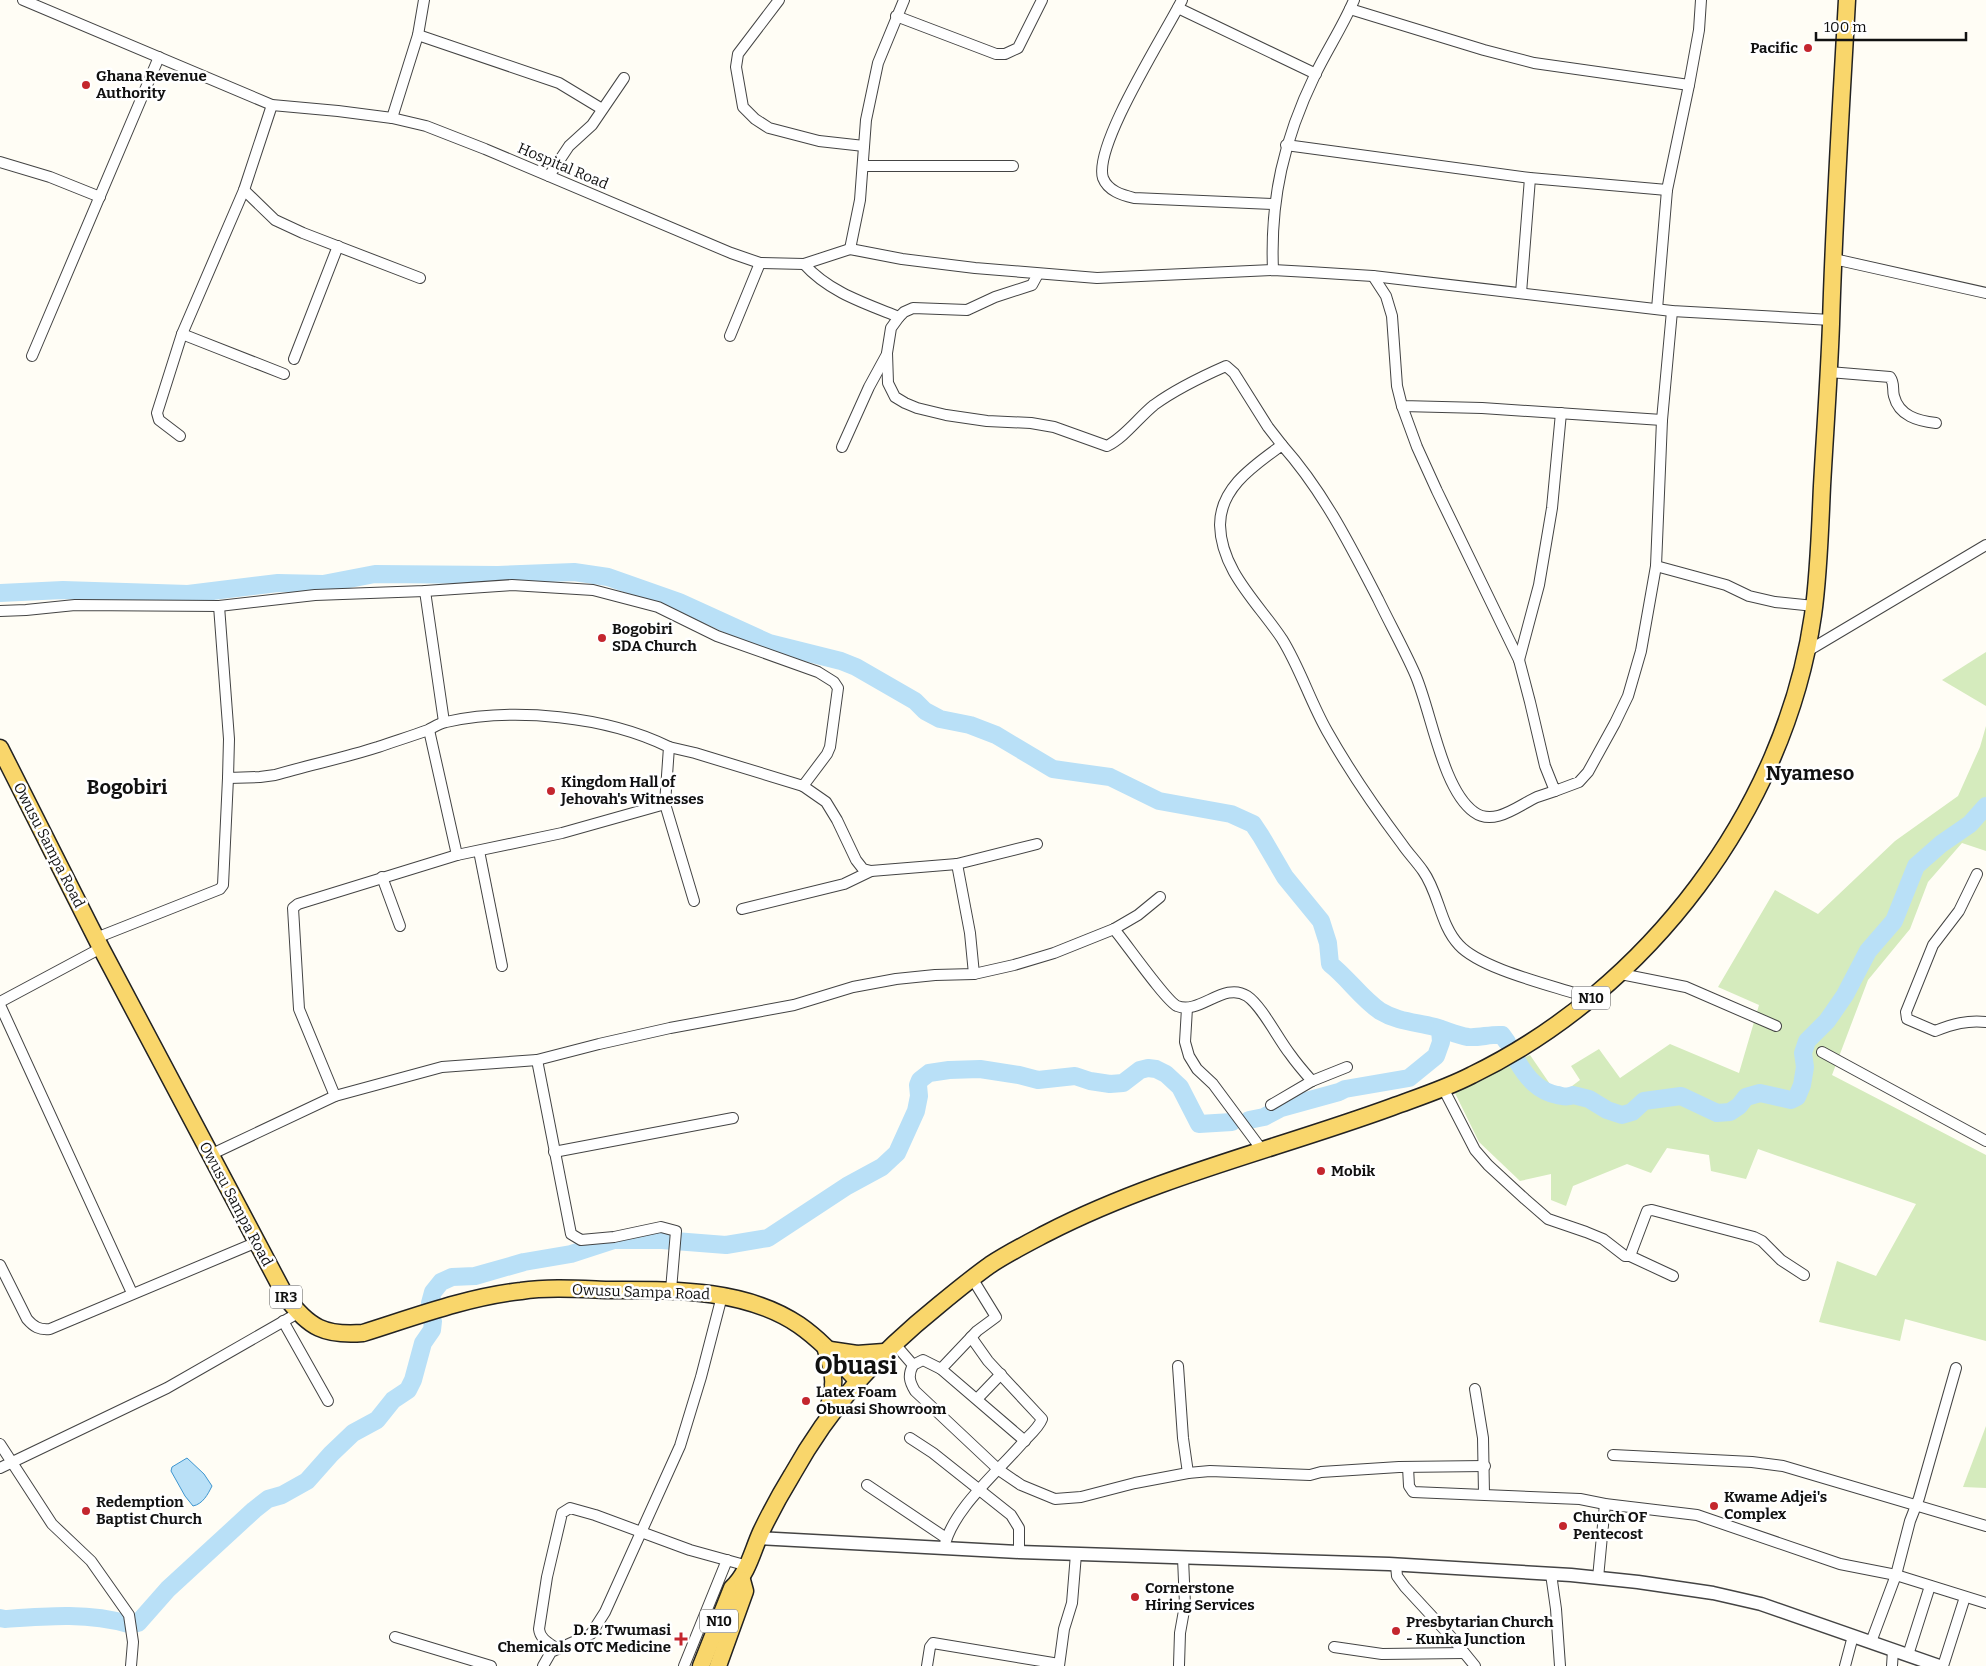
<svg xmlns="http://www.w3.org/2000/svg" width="1986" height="1666" viewBox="0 0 1986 1666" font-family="Bitter,serif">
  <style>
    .green { fill: #d5ebbd }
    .water { fill: #b9e0f7; stroke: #3f96cf }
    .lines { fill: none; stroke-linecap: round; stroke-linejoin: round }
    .river { stroke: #b9e0f7; stroke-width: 18 }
    .minor-casing { stroke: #444; stroke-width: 12 }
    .tertiary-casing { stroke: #444; stroke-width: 15 }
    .primary-casing { stroke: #222; stroke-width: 19 }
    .minor { stroke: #fff; stroke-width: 10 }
    .tertiary { stroke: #fff; stroke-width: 12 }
    .primary { stroke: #f9d66b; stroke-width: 16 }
    .poi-dot { fill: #c4262e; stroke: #fff; stroke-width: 2 }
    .labels { text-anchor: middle; stroke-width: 5; stroke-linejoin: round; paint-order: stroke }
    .shield { fill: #fff; stroke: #585858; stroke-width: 1 }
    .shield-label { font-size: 14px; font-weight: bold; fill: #111 }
    .poi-label { font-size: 15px; font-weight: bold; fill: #111; stroke: #fff; text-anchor: start }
    .street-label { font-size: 15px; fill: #111; stroke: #fff }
    .district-label { font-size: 20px; font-weight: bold; fill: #111; stroke: #fff }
    .town-label { font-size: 25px; font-weight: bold; fill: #111; stroke: #fff }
  </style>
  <rect width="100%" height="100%" fill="#fffdf5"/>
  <g class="green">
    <polygon points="1986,652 1986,706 1942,680"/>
    <polygon points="1986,726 1986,851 1962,843 1928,882 1910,929 1868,980 1832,1075 1986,1155 1986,1341 1905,1319 1900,1341 1819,1322 1837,1261 1876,1276 1916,1204 1758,1149 1746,1179 1711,1171 1709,1155 1667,1148 1651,1173 1627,1164 1573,1186 1566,1206 1551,1200 1551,1174 1520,1181 1479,1142 1454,1091 1530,1055 1552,1087 1568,1089 1580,1080 1571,1066 1599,1049 1620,1078 1670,1044 1739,1073 1759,1005 1718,987 1775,890 1818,914 1895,841 1958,796 1980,747"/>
    <polygon points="1986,1426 1986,1488 1963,1487"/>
  </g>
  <path class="water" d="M187,1458L204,1474L212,1486C208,1494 203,1504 193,1506L185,1496L171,1471L172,1467Z"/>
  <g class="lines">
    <g class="river">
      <path d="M0,593L63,590L188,594L278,583L323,584L375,574L498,575L574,572L608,577L679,602L769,643L841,661L856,667L915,701L925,711L940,719L970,725L996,735L1053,769L1110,777L1159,801L1231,814L1253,824L1261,836L1285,877L1321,921L1328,943L1330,964C1348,978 1361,998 1380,1011C1398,1022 1416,1022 1435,1027C1446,1030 1456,1035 1468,1037C1479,1038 1491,1034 1502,1035L1507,1042"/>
      <path d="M1517,1061C1527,1078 1538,1091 1557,1095C1563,1096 1567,1098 1573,1095L1589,1099L1607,1110L1622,1115L1632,1112L1644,1101L1681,1096L1717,1113L1730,1112L1739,1106L1746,1097L1760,1093L1791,1100L1797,1097L1802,1085L1805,1067L1803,1053L1807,1041L1827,1021L1845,995L1868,951L1894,921L1916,866L1941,844L1970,824L1986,806"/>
      <polyline points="1249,1120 1264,1117 1281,1108 1339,1092 1345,1089 1409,1078 1436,1056 1441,1042 1440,1029"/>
      <polyline points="430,1303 433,1292 441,1282 452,1277 475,1276 524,1262 571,1254 614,1240 662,1240 726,1245 768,1238 847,1186 882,1167 897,1153 916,1111 919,1096 918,1085 920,1080 929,1073 949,1070 980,1069 1019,1075 1038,1080 1075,1076 1090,1081 1110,1084 1123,1083 1140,1070 1148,1068 1156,1069 1166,1074 1180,1087 1199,1124 1232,1122"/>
      <path d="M0,1618L5,1619C45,1616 89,1612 128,1624"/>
      <polyline points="138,1623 168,1589 254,1510 268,1499 282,1495 307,1481 331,1454 353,1433 377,1420 393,1400 408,1390 413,1380 423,1343 432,1330 433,1321"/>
    </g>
    <defs>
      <g id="minor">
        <polyline points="23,0 272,105 338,111 392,118 426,126 485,149 731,253 760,263 804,264 850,249"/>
        <polyline points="779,0 738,54 736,67 743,107 755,119 769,128 819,141 864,146"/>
        <path d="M1182,0C1165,34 1093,146 1103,178C1108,191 1122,195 1134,198L1274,204"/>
        <polyline points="1178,8 1316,74"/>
        <polyline points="1350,9 1484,50 1534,63 1689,85"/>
        <polyline points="896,16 996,54 1005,54 1018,48 1042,0"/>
        <polyline points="418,35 559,83 602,109"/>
        <polyline points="392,118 418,35 424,0"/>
        <polyline points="1286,145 1530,178 1667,190"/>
        <polyline points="0,162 50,177 100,197"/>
        <polyline points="864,166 1013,166"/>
        <polyline points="549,176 569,146 592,125 624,78"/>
        <polyline points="244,190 275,220 303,233 420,278"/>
        <polyline points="850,249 902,259 975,268 1097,278 1273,270 1309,272 1373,276 1672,311 1831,320"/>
        <polyline points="850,249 860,200 866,120 878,63 904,0"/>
        <polyline points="1834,259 1986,293"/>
        <path d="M804,264C829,292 864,303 899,317"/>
        <path d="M1273,270C1270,199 1284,139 1315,75C1327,50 1343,26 1354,0"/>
        <path d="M1038,274L1032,285L995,297L967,310L913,308L904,312L899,317L891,328L887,353L888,383L895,397L905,403L917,408L946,415L987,421L1031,423L1054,427L1107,446C1125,437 1138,418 1154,405C1176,389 1201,377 1226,366L1234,373L1268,427L1282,445"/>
        <polyline points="1373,276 1386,296 1392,316 1397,386 1402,406 1482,408 1662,420"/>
        <polyline points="1521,293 1530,178"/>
        <polyline points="1657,309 1667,190 1689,85 1699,30 1701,0"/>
        <polyline points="182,334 284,374"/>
        <polyline points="730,336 760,263"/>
        <polyline points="32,356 159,57"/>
        <polyline points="294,359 338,246"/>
        <path d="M1829,372L1890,377C1895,384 1892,389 1894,396C1899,416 1918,421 1936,423"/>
        <polyline points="1402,406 1417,447 1437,491 1519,660 1530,702 1545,766 1555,791 1579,782 1588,772 1615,723 1628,696 1641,651 1656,566 1662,420 1672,311"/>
        <polyline points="180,436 159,420 157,413 182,334 244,190 272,105"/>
        <polyline points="842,447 869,387 887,354"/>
        <polyline points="1656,566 1726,585 1749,596 1775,602 1814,606"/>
        <polyline points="425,591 444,722"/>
        <path d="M219,606L229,739L228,778L260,777L275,775C309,765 344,758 378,747C395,741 412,736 428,730C434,727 440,723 446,722C514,707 606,716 669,747L665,804L562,833L457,855L298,904L293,908L299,1009L335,1096"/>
        <polyline points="0,611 26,610 75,605 219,606 315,595 425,591 512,585 593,590 658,607 717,636 818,672 834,682 838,688 830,747 827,754 803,786 695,753 669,747"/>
        <polyline points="1806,652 1986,545"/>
        <polyline points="1519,660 1539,585 1552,508 1561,413"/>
        <polyline points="429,730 457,855"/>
        <polyline points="803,786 826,802 837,820 856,860 863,869 871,871 957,864 1037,844"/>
        <path d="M1555,791C1549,793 1543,795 1537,797C1519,805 1494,827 1474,812C1442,789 1431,710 1415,674C1404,649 1390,624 1378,599C1350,545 1323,491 1282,445C1255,465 1220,487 1220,525C1221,571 1259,604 1282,639C1300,668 1310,701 1327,731C1349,770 1375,808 1402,844C1408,853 1416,861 1423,871C1439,893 1440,925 1459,945C1480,968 1546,984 1577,994L1588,1001"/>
        <polyline points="665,804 694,901"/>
        <polyline points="479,851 502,966"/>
        <polyline points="957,864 970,933 974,974"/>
        <path d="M1977,874L1959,911L1933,945L1906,1012L1907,1019L1935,1031C1953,1024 1967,1020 1986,1022"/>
        <polyline points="382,877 400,926"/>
        <polyline points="742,909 844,884 871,871"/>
        <path d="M1114,929C1125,942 1166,1001 1177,1006C1200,1015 1224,981 1247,996C1262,1006 1278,1039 1290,1054C1297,1064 1304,1072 1312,1081"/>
        <polyline points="96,938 220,889 223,885 228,778"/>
        <polyline points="1621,974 1686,987 1776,1026"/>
        <polyline points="0,1002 101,948"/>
        <polyline points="0,1005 132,1293"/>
        <polyline points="1187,1008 1185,1042 1189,1056 1197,1069 1213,1084 1262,1150"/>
        <polyline points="1822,1052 1986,1141"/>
        <polyline points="537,1060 571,1234 581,1240 614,1237 661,1227 676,1231 671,1290"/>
        <polyline points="1443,1088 1475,1150 1488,1165 1525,1199 1548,1219 1586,1232 1603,1239 1625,1256 1630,1256 1673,1276"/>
        <polyline points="1271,1105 1312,1081 1347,1067"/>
        <polyline points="554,1152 733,1118"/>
        <polyline points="210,1155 335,1096 442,1067 537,1060 599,1044 670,1028 794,1005 853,987 896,979 935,975 974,974 1014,965 1054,953 1114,929 1138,915 1160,897"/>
        <polyline points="1630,1256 1647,1211 1652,1210 1754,1237 1762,1241 1781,1260 1804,1275"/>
        <path d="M0,1265L27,1319C34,1327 39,1330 50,1329L257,1242"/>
        <polyline points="283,1321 328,1401"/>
        <path d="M894,1343L913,1365C908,1375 909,1381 915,1391L999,1470L1021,1485L1055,1499L1081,1497L1135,1483L1188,1473L1210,1471L1310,1475L1321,1472L1399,1467L1485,1466"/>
        <polyline points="913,1365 923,1360 941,1369 1025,1441"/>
        <polyline points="1178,1366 1183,1438 1188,1473"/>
        <polyline points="941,1369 977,1331 996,1317 972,1278"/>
        <polyline points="1475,1389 1483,1438 1484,1494"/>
        <polyline points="977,1399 1001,1374"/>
        <polyline points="910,1438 933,1453 1011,1515 1019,1528 1019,1552"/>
        <polyline points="0,1444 52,1524 91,1561 129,1615 133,1642 131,1666"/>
        <polyline points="1613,1455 1752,1462 1783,1466 1986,1526"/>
        <polyline points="1408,1467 1409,1486 1413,1492 1580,1499 1605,1504 1697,1515 1840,1564 1896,1575 1986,1603"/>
        <polyline points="0,1468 167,1388 298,1313"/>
        <polyline points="867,1485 946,1538"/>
        <path d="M944,1548C952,1509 999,1471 1025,1440C1031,1434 1039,1427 1042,1419L988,1361L971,1337"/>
        <polyline points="1396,1565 1397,1576 1405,1587 1453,1639 1475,1666"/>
        <polyline points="1551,1574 1556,1609 1560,1666"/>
        <polyline points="1598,1578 1605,1504"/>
        <polyline points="395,1637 491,1666"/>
        <polyline points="1871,1642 1896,1575 1910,1521 1919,1498 1956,1368"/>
        <polyline points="1334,1647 1382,1654 1464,1653"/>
        <path d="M557,1649C549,1643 540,1639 539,1629L547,1577L562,1513L570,1508L595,1515L690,1550L748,1566"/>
        <polyline points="1908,1655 1930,1586"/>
        <polyline points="1179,1665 1180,1633 1185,1605 1183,1558"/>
        <polyline points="543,1666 551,1652 591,1634 605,1612 680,1446 701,1377 722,1296"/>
        <polyline points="684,1666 727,1560"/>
        <polyline points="927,1666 930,1647 933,1643 1059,1664"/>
        <polyline points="1059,1666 1064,1629 1072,1603 1076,1554"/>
        <polyline points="1845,1666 1853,1636"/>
        <polyline points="1892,1666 1893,1650"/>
        <polyline points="1943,1666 1965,1597"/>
      </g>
      <polyline id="tertiary" points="759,1538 1019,1552 1389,1564 1571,1575 1638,1582 1713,1593 1761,1604 1939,1666"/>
      <g id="primary">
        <path d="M0,748L101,948L286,1297C309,1328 325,1336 363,1333C414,1317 467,1297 521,1291C549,1287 579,1289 608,1290C672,1290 744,1288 799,1325C822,1341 839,1361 857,1380"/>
        <path d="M826,1350C836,1378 835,1385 827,1413"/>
        <polyline points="830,1350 857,1354 884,1352"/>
        <path d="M701,1666L732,1588C748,1573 752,1552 761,1532C770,1513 781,1493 792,1475C831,1405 877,1355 939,1305C956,1291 973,1277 990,1265C1008,1253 1028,1243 1047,1233C1156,1177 1277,1149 1392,1107C1419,1097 1447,1088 1472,1075C1647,990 1785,810 1813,615C1819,573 1820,529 1822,486C1825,432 1829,378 1831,324C1834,216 1841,108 1847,0"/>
        <polyline points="718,1666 745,1591 742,1580"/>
      </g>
    </defs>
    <use href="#minor" class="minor-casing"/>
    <use href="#tertiary" class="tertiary-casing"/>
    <use href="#primary" class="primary-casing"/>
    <use href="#minor" class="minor"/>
    <use href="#tertiary" class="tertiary"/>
    <use href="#primary" class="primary"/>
  </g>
  <g class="poi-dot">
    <circle cx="1808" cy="48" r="5"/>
    <circle cx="86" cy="85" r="5"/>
    <circle cx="602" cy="638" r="5"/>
    <circle cx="551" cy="791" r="5"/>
    <circle cx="1321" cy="1171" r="5"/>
    <circle cx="806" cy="1401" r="5"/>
    <circle cx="1714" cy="1506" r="5"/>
    <circle cx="86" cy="1511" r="5"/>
    <circle cx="1563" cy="1526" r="5"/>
    <circle cx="1135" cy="1597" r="5"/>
    <circle cx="1396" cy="1631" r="5"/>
    <path d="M678.5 1631.5h5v5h5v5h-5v5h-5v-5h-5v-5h5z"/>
  </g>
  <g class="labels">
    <g class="shield">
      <rect x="1572" y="986.5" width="38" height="23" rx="4"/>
      <rect x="270" y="1285.5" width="32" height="23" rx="4"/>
      <rect x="700" y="1609.5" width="38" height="23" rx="4"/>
    </g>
    <g class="shield-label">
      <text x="1591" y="1003">N10</text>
      <text x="286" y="1302">IR3</text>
      <text x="719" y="1626">N10</text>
    </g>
    <g class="poi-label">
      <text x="1798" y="53" text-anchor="end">Pacific</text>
      <text x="96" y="81">Ghana Revenue<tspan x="96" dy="17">Authority</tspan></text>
      <text x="612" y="634">Bogobiri<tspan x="612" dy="17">SDA Church</tspan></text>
      <text x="561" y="787">Kingdom Hall of<tspan x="561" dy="17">Jehovah's Witnesses</tspan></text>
      <text x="1331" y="1176">Mobik</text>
      <text x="816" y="1397">Latex Foam<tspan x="816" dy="17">Obuasi Showroom</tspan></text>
      <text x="1724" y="1502">Kwame Adjei's<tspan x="1724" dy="17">Complex</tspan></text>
      <text x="96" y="1507">Redemption<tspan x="96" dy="17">Baptist Church</tspan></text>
      <text x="1573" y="1522">Church OF<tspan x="1573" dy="17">Pentecost</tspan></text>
      <text x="1145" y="1593">Cornerstone<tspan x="1145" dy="17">Hiring Services</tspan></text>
      <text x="1406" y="1627">Presbytarian Church<tspan x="1406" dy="17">- Kunka Junction</tspan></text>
      <text x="671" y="1635" text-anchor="end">D. B. Twumasi<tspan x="671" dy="17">Chemicals OTC Medicine</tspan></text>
    </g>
    <g class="street-label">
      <text transform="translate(563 166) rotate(23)" y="5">Hospital Road</text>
      <text transform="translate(49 845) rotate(63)" y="5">Owusu Sampa Road</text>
      <text transform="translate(236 1204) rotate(62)" y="5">Owusu Sampa Road</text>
      <text transform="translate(641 1292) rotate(2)" y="5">Owusu Sampa Road</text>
    </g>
    <g class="district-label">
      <text x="1810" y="780">Nyameso</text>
      <text x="127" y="794">Bogobiri</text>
    </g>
    <g class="town-label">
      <text x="856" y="1374">Obuasi</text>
    </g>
  </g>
  <path d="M1816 32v8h150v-8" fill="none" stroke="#111111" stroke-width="2.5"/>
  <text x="1824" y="32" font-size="15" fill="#111111" stroke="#ffffff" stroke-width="4" paint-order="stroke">100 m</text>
</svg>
